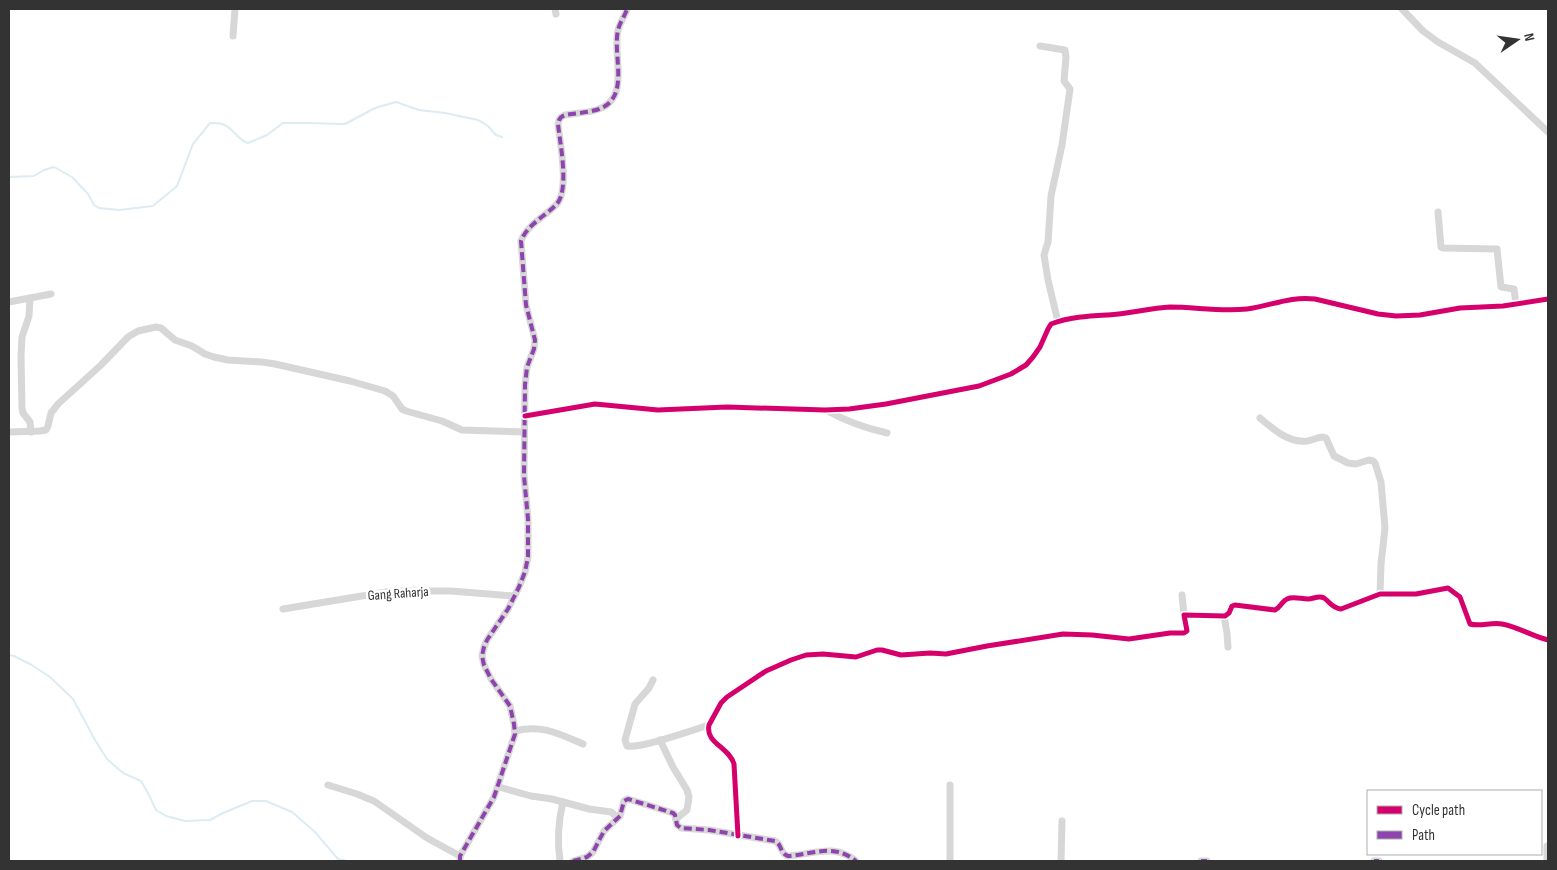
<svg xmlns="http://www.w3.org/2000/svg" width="1557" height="870" viewBox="0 0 1557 870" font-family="'Sofia Sans Condensed',sans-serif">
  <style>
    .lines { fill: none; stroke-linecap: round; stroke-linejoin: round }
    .stream { stroke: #ddebf3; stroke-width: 2 }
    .minor { stroke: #d7d7d7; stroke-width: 7 }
    .quiet { stroke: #8e44ad; stroke-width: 4; stroke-dasharray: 8 4; stroke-linecap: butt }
    .cycleway-casing { stroke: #fff; stroke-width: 8 }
    .cycleway { stroke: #d6006c; stroke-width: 5 }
    .labels { text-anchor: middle; stroke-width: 5; stroke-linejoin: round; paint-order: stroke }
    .street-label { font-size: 14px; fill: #333; stroke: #fff }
  </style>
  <rect width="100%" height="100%" fill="#fff"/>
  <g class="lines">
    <g class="stream">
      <path d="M9,177L34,176L44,170L54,167L72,177L88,194L94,205L99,208L119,210L153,206L177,186L193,144L210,123C214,123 219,123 222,124C233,127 237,140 248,143L267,135L283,123H307L345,124L375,108L396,102L419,110L445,113L478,120L488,126L496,135L502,137"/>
      <polyline points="9,655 14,656 30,664 50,677 73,699 95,740 107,759 123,773 141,781 149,795 156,810 166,816 185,821 210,820 223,813 252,801 266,801 292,812 315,832 338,859 347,861"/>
    </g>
    <g class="minor">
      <polyline points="555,9 556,14"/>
      <polyline points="1402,9 1423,31 1438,42 1475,63 1548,132"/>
      <polyline points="233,36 235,9"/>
      <polyline points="1040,46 1065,50 1066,57 1064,81 1070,89 1062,145 1051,196 1048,242 1044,255 1048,280 1058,322"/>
      <polyline points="1438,212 1441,247 1443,248 1497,249 1501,287 1514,289 1516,304"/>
      <polyline points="30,298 29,316 22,337 21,356 22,408 23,413 30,422 31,432"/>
      <polyline points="9,302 51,294"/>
      <path d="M826,410C845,421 865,428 887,433"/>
      <path d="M525,416L595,404L658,410L727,407L825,410L849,409L886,404L979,386L1011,374L1026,365L1033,357L1040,347L1048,329L1051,324C1069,317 1090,316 1108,315C1129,314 1149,308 1170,307C1195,307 1221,312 1247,309C1271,306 1289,296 1315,299L1378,314L1396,316L1420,315L1460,308L1503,306L1548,299"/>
      <path d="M1260,418C1274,430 1289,443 1307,441C1313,440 1318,437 1323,437L1326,438L1334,456L1348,463L1356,464L1369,460L1373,461L1375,463L1381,482L1385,528L1381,564L1380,594"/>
      <polyline points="9,432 40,431 46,430 48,426 51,413 58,404 101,365 128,337 138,331 156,327 161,328 175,340 192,346 205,354 214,357 228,360 262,362 275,364 350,381 385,391 393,396 402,409 406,411 442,421 462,430 524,432"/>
      <polyline points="1182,595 1184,615"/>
      <polyline points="283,609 392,591 451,591 514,596"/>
      <polyline points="1224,616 1227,633 1228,647"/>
      <path d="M653,680L649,688L635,704L625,740L627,746C640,749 693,730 709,725"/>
      <path d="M515,731C542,724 559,734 583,744"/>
      <polyline points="660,740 673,767 687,790 689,797 687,810 676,819"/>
      <polyline points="328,785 357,794 374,801 427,838 460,856"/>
      <polyline points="950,785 950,861"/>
      <polyline points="499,787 531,796 552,799 589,809 611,812 618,818"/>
      <path d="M738,836L734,764C729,747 705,743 709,725L721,703L727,697L766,671L791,660L806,655L823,654L856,657L877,650H882L901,655L930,653L946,654L987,646L1063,634L1092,635L1129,639L1170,633H1184L1187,631L1184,615L1225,616L1229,613L1232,606L1235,605L1275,610C1281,607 1282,601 1287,599C1293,596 1301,599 1308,599C1313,599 1319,595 1324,598C1330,602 1332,608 1341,609L1380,594H1416L1448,588L1460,597L1470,624C1480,627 1491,622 1502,624C1518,627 1532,636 1548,640"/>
      <polyline points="1547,846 1547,861"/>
      <path d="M460,861V856L494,797L515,734L514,724L510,706L491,679L484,665L482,656L484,647L487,640L508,609L519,587L525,572L528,557V519L524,476L525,385L527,367L534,349L535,340L526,305L521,241C527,225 545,216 556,205C570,191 560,143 558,124C559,119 560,117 565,115C575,113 586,113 596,110C632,100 612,56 618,30C620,22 625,16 627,9"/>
      <path d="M560,861C557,840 558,822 563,802"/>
      <path d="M573,861L587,857L593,852L604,831L620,816L624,801L628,799L673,813L675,815L677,825L681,828L709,830L775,841C782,844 780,854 788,856C814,854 834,843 856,861"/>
      <polyline points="1061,861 1062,821"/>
      <polyline points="1201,861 1207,861"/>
      <polyline points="1374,861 1379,861"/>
    </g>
    <g class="quiet">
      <path d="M460,861V856L494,797L515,734L514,724L510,706L491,679L484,665L482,656L484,647L487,640L508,609L519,587L525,572L528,557V519L524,476L525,385L527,367L534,349L535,340L526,305L521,241C527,225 545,216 556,205C570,191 560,143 558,124C559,119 560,117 565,115C575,113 586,113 596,110C632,100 612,56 618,30C620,22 625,16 627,9"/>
      <path d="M573,861L587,857L593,852L604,831L620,816L624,801L628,799L673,813L675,815L677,825L681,828L709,830L775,841C782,844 780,854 788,856C814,854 834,843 856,861"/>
      <polyline points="1201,861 1207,861"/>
      <polyline points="1374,861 1379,861"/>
    </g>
    <defs>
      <g id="cycleway">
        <path d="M525,416L595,404L658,410L727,407L825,410L849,409L886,404L979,386L1011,374L1026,365L1033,357L1040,347L1048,329L1051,324C1069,317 1090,316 1108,315C1129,314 1149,308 1170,307C1195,307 1221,312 1247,309C1271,306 1289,296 1315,299L1378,314L1396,316L1420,315L1460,308L1503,306L1548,299"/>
        <path d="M738,836L734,764C729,747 705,743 709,725L721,703L727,697L766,671L791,660L806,655L823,654L856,657L877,650H882L901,655L930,653L946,654L987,646L1063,634L1092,635L1129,639L1170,633H1184L1187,631L1184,615L1225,616L1229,613L1232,606L1235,605L1275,610C1281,607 1282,601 1287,599C1293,596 1301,599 1308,599C1313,599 1319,595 1324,598C1330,602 1332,608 1341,609L1380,594H1416L1448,588L1460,597L1470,624C1480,627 1491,622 1502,624C1518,627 1532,636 1548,640"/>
      </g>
    </defs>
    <use href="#cycleway" class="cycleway-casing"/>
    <use href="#cycleway" class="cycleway"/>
  </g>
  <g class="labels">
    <g class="street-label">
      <text transform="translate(398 593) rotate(-4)" y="5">Gang Raharja</text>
    </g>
  </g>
  <rect width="1557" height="870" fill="none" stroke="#333333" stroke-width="20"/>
  <rect x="1367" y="790" width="175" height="65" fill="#ffffff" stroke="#adadad"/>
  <rect x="1377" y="806" width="25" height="8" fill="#d6006c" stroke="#adadad"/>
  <text x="1412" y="815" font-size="15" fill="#333333">Cycle path</text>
  <rect x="1377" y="831" width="25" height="8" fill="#8e44ad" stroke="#adadad"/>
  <text x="1412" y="840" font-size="15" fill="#333333">Path</text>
  <g transform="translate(1517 40) rotate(77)" stroke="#ffffff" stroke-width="4" paint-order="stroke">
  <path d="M0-4L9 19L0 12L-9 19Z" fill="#333333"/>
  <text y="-8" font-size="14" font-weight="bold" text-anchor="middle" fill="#333333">N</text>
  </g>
</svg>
